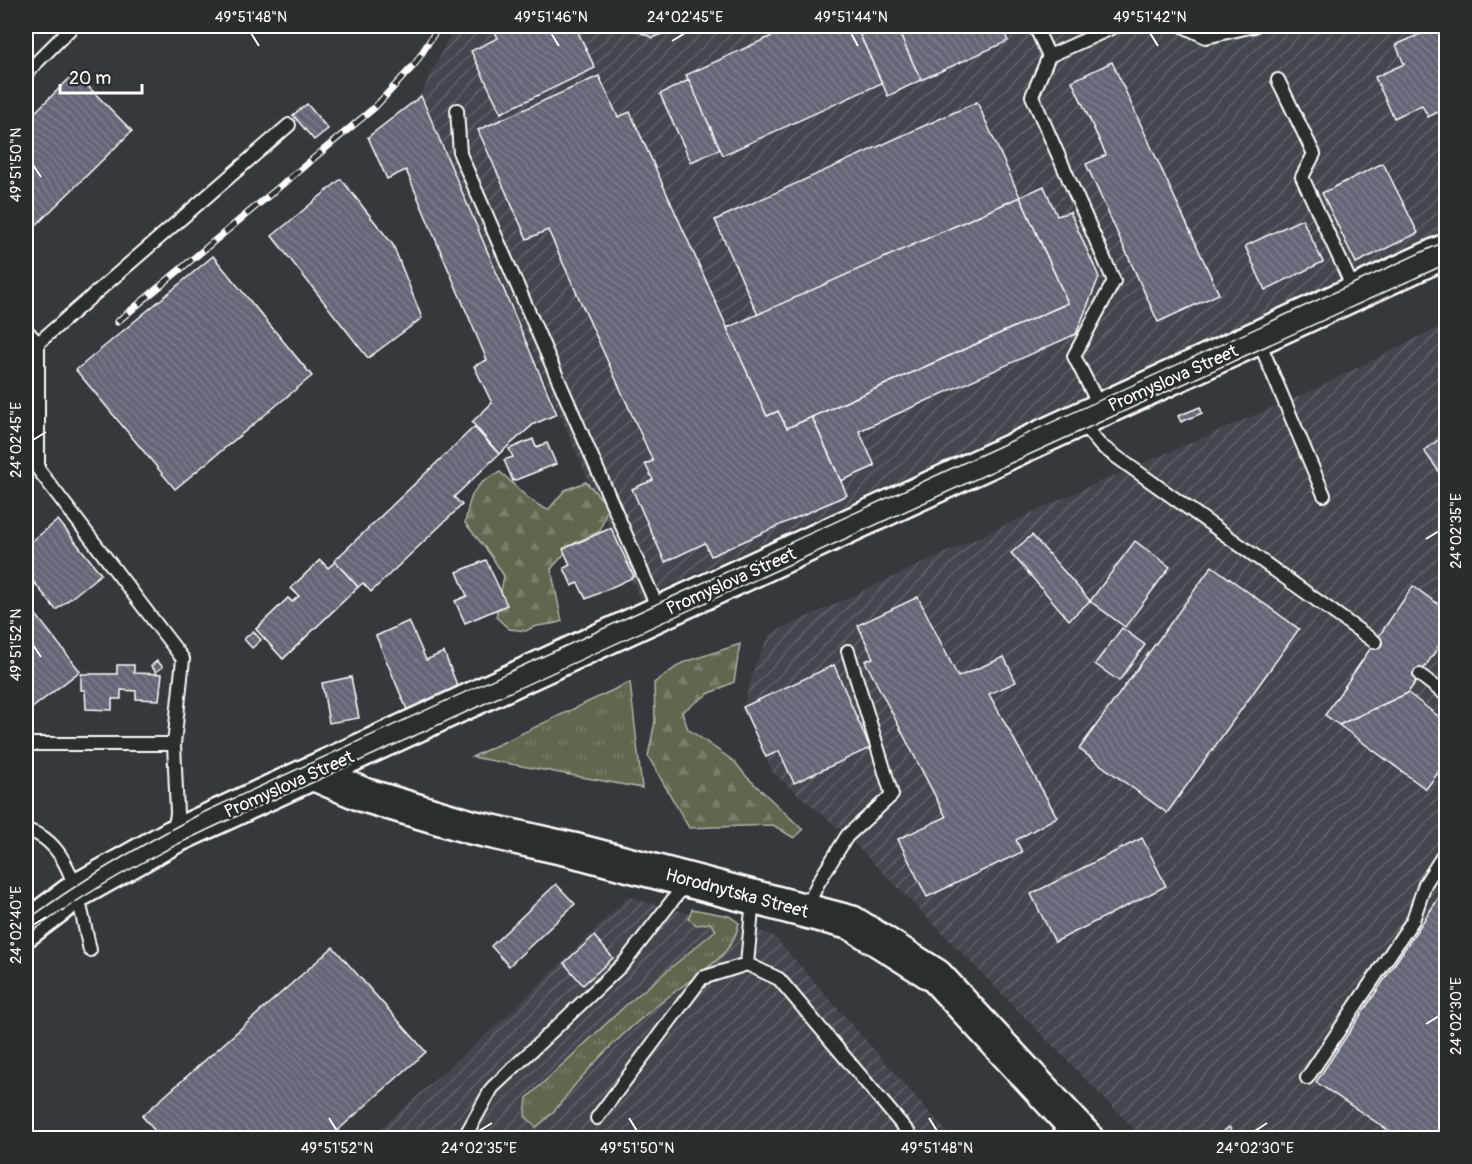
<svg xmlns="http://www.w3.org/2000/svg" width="1472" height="1164" viewBox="0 0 1472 1164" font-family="Pangolin,sans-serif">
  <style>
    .industrial { fill: url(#industrial-furrows) }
    .grass { fill: url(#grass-tufts); stroke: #afb4a7; stroke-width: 1.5 }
    .forest { fill: url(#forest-firs); stroke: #afb4a7; stroke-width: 1.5 }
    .building { fill: url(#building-back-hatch); stroke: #fff; stroke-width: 1.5 }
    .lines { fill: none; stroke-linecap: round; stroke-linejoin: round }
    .lane-casing { stroke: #fff; stroke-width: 16 }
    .secondary-casing { stroke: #fff; stroke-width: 38 }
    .lane { stroke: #2a2d2e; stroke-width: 12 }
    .secondary { stroke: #2a2d2e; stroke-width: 33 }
    .tram { stroke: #fff; stroke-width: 1.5 }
    .rail-casing { stroke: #fff; stroke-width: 7 }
    .rail { stroke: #2a2d2e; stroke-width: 4.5; stroke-dasharray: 14; stroke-linecap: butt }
    .ticks { fill: none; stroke: #fff; stroke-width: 2 }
    .labels { text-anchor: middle; stroke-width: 5; stroke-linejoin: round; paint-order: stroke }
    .street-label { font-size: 18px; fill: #fff; stroke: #2a2d2e }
    .neatline { fill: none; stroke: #fff; stroke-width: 2 }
    .ticks-label { font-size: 15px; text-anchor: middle; fill: #fff }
  </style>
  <defs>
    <pattern id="industrial-furrows" width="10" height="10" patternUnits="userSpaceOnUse" patternTransform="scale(1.5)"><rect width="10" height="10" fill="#42464d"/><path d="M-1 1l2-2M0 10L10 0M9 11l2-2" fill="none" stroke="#5e6268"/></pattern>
    <pattern id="grass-tufts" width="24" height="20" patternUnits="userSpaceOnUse" patternTransform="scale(1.5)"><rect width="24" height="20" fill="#5f684f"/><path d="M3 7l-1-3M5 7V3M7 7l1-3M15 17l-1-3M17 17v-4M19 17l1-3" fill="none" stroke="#777f69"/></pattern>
    <pattern id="forest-firs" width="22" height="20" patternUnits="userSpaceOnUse" patternTransform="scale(1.5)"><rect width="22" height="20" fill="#5f684f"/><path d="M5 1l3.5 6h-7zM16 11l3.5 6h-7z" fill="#777f69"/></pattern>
    <pattern id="building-back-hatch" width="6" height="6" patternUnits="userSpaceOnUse" patternTransform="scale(1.5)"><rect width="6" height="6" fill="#626674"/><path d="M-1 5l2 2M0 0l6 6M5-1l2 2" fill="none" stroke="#7a7d89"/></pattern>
  </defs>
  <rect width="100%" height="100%" fill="#35383c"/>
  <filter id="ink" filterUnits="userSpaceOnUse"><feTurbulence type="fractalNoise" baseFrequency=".0167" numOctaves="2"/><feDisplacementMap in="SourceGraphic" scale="12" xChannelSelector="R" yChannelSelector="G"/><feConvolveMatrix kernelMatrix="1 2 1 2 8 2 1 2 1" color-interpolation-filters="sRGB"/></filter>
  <g filter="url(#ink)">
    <g class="industrial">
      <polygon points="454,26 1446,26 1446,232 640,599 421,94"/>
      <polygon points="1446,323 1446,1138 1143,1138 847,836 773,773 743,707 756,662 770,634 1083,489 1311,391"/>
      <polygon points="628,897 773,935 952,1138 370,1138 510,1013"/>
    </g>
    <g class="grass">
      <polygon points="630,682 642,788 472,757"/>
      <path d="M692,909L729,916L739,923C734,949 715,963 694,978C652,1007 613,1041 580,1079C565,1096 555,1114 536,1127L525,1116L527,1098L625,1006L716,930L710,923L697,925L688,919Z"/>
    </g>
    <g class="forest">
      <path d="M500,472C517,486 528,502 548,510L565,490L586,482L608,506L600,531L574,543L551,569L562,621C549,627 538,622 526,631L509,629L496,617L504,576L490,554L465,523C471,493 472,485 500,472Z"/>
      <polygon points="740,644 734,682 708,694 682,712 688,729 735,762 746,776 803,830 794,838 773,825 689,828 648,756 655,721 654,683 682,663"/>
    </g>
    <g class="building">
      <polygon points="492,26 575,26 595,68 501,113 471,51 498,38"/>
      <polygon points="626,26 679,26 653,38"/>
      <polygon points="794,26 856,26 882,83 723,155 686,75"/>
      <polygon points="856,26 896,26 921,80 888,96"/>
      <polygon points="896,26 1001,26 1008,41 921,80"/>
      <polygon points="1438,26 1446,26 1446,108 1428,117 1422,105 1394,118 1375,77 1404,64 1396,45"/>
      <polygon points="1112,62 1219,294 1158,322 1086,164 1106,155 1072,81"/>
      <polygon points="75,73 132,131 26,235 26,121"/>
      <polygon points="599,76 618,117 630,112 767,416 778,411 787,428 812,417 847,495 711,556 705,543 665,562 632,489 653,480 645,464 653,461 548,230 527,239 478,130"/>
      <polygon points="689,80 720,149 691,162 660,94"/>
      <polygon points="421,96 557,414 534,424 499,454 472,422 492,403 474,366 487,360 406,170 387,179 368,137"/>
      <polygon points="977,102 1020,197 758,315 715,220"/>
      <polygon points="307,104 328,129 314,140 293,115"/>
      <polygon points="1383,163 1418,233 1356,263 1322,193"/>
      <polygon points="341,179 393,245 422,318 368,358 272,236"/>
      <polygon points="1044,186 1057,216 1070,212 1099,277 1076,334 859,431 875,466 841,481 812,417 1068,303 1020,197"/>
      <polygon points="1020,197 1068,303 787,428 778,411 767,416 727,328"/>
      <polygon points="1302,219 1323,262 1265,290 1245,246"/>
      <polygon points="213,256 312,376 175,489 76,370"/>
      <polygon points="1200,407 1202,413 1181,422 1178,416"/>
      <polygon points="474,427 499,454 454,497 462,505 371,592 363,583 358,587 334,561"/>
      <polygon points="1446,434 1446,481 1424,451"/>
      <polygon points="533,439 536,447 547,443 556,464 513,481 504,460 513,457 509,449"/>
      <polygon points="58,520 101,574 56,610 26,572 26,546"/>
      <polygon points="611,528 634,577 586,599 578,583 572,586 564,568 570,565 563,549"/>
      <polygon points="1032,535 1090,601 1069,620 1011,553"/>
      <polygon points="1135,541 1170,567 1125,627 1090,601"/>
      <polygon points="320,560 328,568 335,562 358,587 283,659 256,629 288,598 292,602 299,596 291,588"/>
      <polygon points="320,560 328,568 335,562 358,587 283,659 256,629 288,598 292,602 299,596 291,588"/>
      <polygon points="486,560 507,605 465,623 455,601 467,596 457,572"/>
      <polygon points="1212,566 1299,629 1167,813 1079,749"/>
      <polygon points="1413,586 1446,610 1446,635 1408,693 1339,725 1325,715"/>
      <polygon points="918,597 958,677 1004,657 1016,682 989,694 1057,817 1016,840 1022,852 927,897 898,839 946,817 865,661 873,658 858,625"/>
      <polygon points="26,602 80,671 27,712 26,711"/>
      <polygon points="409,621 426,660 444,652 459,690 408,712 376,636"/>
      <polygon points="1122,628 1145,645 1119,681 1095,664"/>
      <polygon points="253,631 261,640 252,648 244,639"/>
      <polygon points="157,661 163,667 156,672 151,666"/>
      <polygon points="117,665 134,665 134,673 162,674 159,700 136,699 136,691 121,690 121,699 112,699 112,710 86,709 85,690 81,690 81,674 117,674"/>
      <polygon points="834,665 870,748 794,783 779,751 766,757 743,707"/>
      <polygon points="351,677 359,718 329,723 322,683"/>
      <polygon points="1408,693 1446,722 1446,762 1426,789 1339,725"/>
      <polygon points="1142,838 1166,886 1055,942 1031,894"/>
      <polygon points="26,850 28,850 31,867 26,868"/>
      <polygon points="556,884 575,904 509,966 491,946"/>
      <polygon points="1446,887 1446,1138 1400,1138 1316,1082"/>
      <polygon points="594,936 613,958 583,985 564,963"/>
      <polygon points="333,947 426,1052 329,1138 161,1138 142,1116"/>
      <polygon points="1229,1127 1238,1138 1216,1138"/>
    </g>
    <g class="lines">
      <defs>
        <g id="lane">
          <polyline points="1035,26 1049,56"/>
          <polyline points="1183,26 1206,37 1254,26"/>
          <polyline points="26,73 70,29"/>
          <polyline points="1278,80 1314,154 1302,177 1354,290"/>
          <polyline points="457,110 460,154 659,611"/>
          <polyline points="26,330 38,343"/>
          <polyline points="1258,339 1324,495"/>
          <polyline points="1101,409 1074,356 1114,281 1032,96 1049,56 1116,26"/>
          <polyline points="1080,421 1100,445 1375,642"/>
          <polyline points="1420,675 1446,695"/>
          <polyline points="26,744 174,744 177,813 174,834"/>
          <polyline points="174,744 183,659 38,469 38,343 289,125"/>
          <path d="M26,830C73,841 80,909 90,950"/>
          <polyline points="806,909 818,883 847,836 892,795 848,651"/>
          <polyline points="747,964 753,899"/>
          <polyline points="1307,1078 1413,920 1425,884 1446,851"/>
          <polyline points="597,1118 702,978 747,964 779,979 913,1138"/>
          <polyline points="464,1138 492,1088 624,963 686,883"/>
        </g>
        <g id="secondary">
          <polyline points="315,774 364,795 471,827 573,850 852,923 936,976 1086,1138"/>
          <polyline points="26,929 75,892 173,837 1446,251"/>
        </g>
      </defs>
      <use href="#lane" class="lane-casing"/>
      <use href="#secondary" class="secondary-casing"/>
      <use href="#lane" class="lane"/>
      <use href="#secondary" class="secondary"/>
      <g class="tram">
        <path d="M26,921C81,880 139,846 200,814L1446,241"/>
        <path d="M26,936C109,874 201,831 296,790L1446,264"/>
      </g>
      <defs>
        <polyline id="rail" points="117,322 374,108 415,64 439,26"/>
      </defs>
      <use href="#rail" class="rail-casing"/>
      <use href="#rail" class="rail"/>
    </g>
  </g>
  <path class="ticks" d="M251,33L259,46M551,33L559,46M851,33L858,46M1150,33L1158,46M672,41L685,33M33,165L41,177M33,440L46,432M1426,539L1439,531M33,645L41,657M33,925L46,917M1426,1024L1439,1016M329,1118L337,1131M629,1118L637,1131M929,1118L937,1131M479,1131L492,1123M1255,1131L1267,1123"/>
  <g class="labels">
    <g class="street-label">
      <text transform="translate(1173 378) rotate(-24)" y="6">Promyslova Street</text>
      <text transform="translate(731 581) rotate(-24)" y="6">Promyslova Street</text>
      <text transform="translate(289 784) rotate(-24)" y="6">Promyslova Street</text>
      <text transform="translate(737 893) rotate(15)" y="6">Horodnytska Street</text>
    </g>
  </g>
  <rect width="1472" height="1164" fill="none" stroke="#2a2d2e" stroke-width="66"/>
  <path d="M60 84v9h82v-9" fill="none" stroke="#ffffff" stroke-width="3"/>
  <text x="69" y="84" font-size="18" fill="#ffffff" stroke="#2a2d2e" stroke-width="4.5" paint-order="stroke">20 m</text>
  <rect x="33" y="33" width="1406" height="1098" class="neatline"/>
  <g class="ticks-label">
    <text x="251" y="22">49°51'48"N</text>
    <text x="551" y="22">49°51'46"N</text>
    <text x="685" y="22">24°02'45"E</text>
    <text x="851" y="22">49°51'44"N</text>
    <text x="1150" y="22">49°51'42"N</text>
    <text transform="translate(16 165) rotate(-90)" y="5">49°51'50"N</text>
    <text transform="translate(16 440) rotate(-90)" y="5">24°02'45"E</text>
    <text transform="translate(1456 531) rotate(-90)" y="5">24°02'35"E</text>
    <text transform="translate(16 645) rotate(-90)" y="5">49°51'52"N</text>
    <text transform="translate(16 925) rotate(-90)" y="5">24°02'40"E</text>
    <text transform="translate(1456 1016) rotate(-90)" y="5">24°02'30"E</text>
    <text x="337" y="1153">49°51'52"N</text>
    <text x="479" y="1153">24°02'35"E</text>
    <text x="637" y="1153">49°51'50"N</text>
    <text x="937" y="1153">49°51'48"N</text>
    <text x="1255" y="1153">24°02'30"E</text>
  </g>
</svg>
